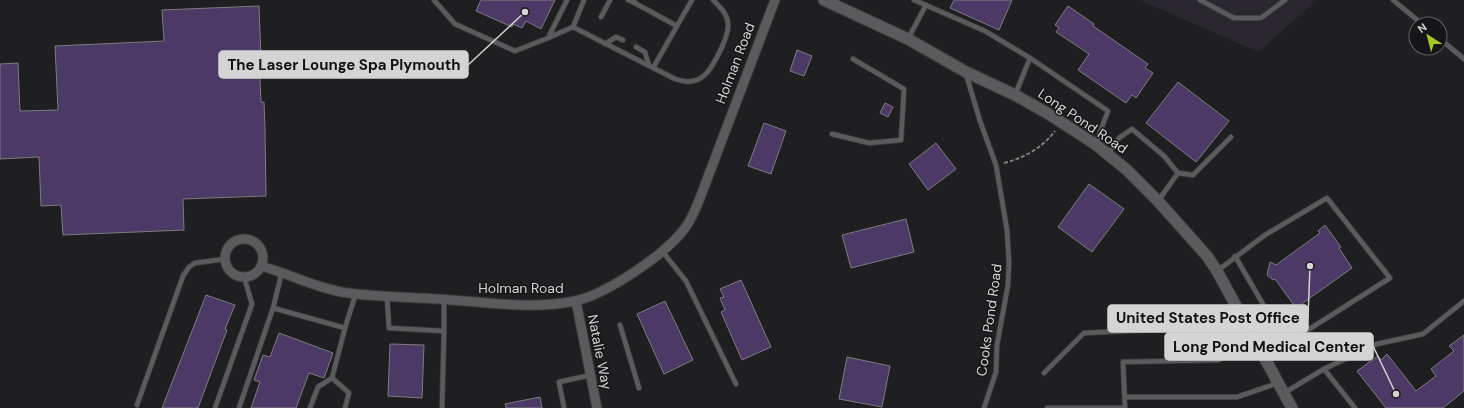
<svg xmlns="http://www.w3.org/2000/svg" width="1464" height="408" viewBox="0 0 1464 408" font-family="'DM Sans',sans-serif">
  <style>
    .built { fill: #2a282e }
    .building { fill: #4c3966; stroke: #7d7c7f }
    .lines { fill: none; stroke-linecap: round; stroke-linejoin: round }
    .service-casing { stroke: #3a3a3b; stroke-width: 6 }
    .minor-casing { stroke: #3a3a3b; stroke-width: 11 }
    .tertiary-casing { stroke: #3a3a3b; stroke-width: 13 }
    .path { stroke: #7f7f80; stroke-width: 2; stroke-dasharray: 4 2; stroke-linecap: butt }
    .service { stroke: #5b5a5d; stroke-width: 4.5 }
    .minor { stroke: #5b5a5d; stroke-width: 9 }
    .tertiary { stroke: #5b5a5d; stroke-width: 11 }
    .labels { text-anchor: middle; stroke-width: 3; stroke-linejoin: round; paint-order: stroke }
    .street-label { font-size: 14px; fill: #d4d4d5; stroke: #161518 }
    .leader { fill: none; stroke: #d4d4d5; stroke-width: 1.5 }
    .callout-dot { fill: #d4d4d5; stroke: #161518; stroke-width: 1.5 }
    .callout { fill: #d4d4d5; stroke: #d4d4d5; stroke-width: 1.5 }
    .callout-label { font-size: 15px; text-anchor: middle; font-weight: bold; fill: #111 }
  </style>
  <rect width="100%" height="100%" fill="#1f1f21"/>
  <polygon class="built" points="1140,0 1317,0 1258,52"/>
  <g class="building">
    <polygon points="481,0 555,0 541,29 526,21 522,28 513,24 512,27 476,11"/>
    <polygon points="954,0 1012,0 999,30 950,8"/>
    <polygon points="259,6 261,59 259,59 261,102 264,102 265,128 266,196 183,199 184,230 63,235 61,205 41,206 39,157 0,159 0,64 18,63 20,111 58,110 55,46 164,41 162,10"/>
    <polygon points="1068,6 1094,24 1093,26 1148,64 1145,68 1153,73 1136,98 1132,95 1126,103 1078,70 1089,54 1056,32 1059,28 1055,25"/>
    <polygon points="797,50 812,56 804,76 790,71"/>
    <polygon points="1178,82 1229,121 1196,162 1146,123"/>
    <polygon points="885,103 893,107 888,117 880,113"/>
    <polygon points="764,123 786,131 771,174 748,166"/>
    <polygon points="936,143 956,169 928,190 909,164"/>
    <polygon points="1089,184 1124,209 1092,252 1058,227"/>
    <polygon points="906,219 914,252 851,268 842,235"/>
    <polygon points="1325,225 1341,247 1339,248 1352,268 1296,308 1275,279 1273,280 1267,275 1270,262 1276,265 1320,233 1318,231"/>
    <polygon points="741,280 771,347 742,360 721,312 725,310 720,298 724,297 720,289"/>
    <polygon points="206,295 235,305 225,329 227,330 198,408 162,408"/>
    <polygon points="665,301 693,360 664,374 637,314"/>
    <polygon points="279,333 333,353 324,378 309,373 296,408 251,408 260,382 254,380 263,355 270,357"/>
    <polygon points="1464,335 1464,391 1443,408 1386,408 1357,371 1378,356 1381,360 1387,354 1416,391 1436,376 1431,369 1454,351 1449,346"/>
    <polygon points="390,344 424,345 422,398 388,396"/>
    <polygon points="847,357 890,366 882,407 839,399"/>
    <polygon points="540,397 542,408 506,408 505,404"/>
  </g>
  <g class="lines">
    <defs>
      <g id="service">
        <polyline points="434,0 455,24 515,51 548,38 567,0"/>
        <path d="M584,0L573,27L675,79C703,89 712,68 722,47C725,40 729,31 728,23C727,13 719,6 713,0"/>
        <polyline points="628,0 633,2 634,0"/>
        <polyline points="914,0 985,31 1030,58 1015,95"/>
        <polyline points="1200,0 1234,18 1261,18 1285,0"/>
        <polyline points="1393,0 1422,24"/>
        <polyline points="633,2 677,26 692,0"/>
        <polyline points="601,17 610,0"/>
        <polyline points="548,38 573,27"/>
        <polyline points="908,39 926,5"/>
        <polyline points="1440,39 1464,59"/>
        <polyline points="605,44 616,37 623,40"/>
        <polyline points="636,47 645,52 649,66"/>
        <polyline points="1030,58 1108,111 1096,143"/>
        <polyline points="653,68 677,26"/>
        <polyline points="966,74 980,121 996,165 1007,230 1009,263 1008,285 997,345 996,372 984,408"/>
        <polyline points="832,134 869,143 901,140 904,89 853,59"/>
        <polyline points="1108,154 1119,138 1132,129 1164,156 1178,173 1158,201"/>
        <polyline points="1178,173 1193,175 1231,137"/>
        <polyline points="662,251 686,281 736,384"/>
        <polyline points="1235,256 1285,342"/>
        <polyline points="1217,271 1265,235 1327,198 1390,278 1311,328 1263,356"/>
        <polyline points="282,272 273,308 345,328 356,293"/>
        <polyline points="387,296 389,328 444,331 444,300"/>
        <polyline points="620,325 639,388"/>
        <polyline points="1324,369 1355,408"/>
        <polyline points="1044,373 1084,333 1209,327"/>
        <polyline points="332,378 349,393 345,408"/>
        <polyline points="1284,393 1324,369 1377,344 1423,334 1464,301"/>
        <polyline points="1125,397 1237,397 1278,383"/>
        <polyline points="137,405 183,276 189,267 195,263 225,259"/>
        <polyline points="215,408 252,304 244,277"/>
        <polyline points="239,408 273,308"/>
        <polyline points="310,408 318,387 332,378 345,328"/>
        <polyline points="442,408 444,331"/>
        <polyline points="564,408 559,382 591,375"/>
        <polyline points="1047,408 1125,408"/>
        <polyline points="1125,408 1123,362 1219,360 1252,337"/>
      </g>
      <g id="minor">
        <circle cx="244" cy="258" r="19"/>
        <path d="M261,266C290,274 318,289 348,293C378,297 409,297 439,299C482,302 533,310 575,301C607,294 666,254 685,228C692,219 696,208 700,198L775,0"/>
        <polyline points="576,301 597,408"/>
      </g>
      <polyline id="tertiary" points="824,0 908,39 966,72 1015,95 1047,113 1095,144 1127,170 1158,201 1207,256 1217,271 1292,408"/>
    </defs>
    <use href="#service" class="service-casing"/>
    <use href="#minor" class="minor-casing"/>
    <use href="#tertiary" class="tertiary-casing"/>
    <path class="path" d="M1004,163C1024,158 1042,148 1055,131"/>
    <use href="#service" class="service"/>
    <use href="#minor" class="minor"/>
    <use href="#tertiary" class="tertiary"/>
  </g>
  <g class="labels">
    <g class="street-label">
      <text transform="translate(735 63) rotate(-69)" y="5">Holman Road</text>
      <text transform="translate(1083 121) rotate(34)" y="5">Long Pond Road</text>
      <text x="521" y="293">Holman Road</text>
      <text transform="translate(989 320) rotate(-82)" y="5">Cooks Pond Road</text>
      <text transform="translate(600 352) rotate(79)" y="5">Natalie Way</text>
    </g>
  </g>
  <path class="leader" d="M525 12L468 65M1310 266L1308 318M1396 394L1373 346"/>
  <g class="callout-dot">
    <circle cx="525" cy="12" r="4"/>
    <circle cx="1310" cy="266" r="4"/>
    <circle cx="1396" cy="394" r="4"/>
  </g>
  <g class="callout">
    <rect x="219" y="51" width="249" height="27" rx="4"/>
    <rect x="1108" y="305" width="200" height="27" rx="4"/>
    <rect x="1165" y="333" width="208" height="27" rx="4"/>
  </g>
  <g class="callout-label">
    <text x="344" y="70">The Laser Lounge Spa Plymouth</text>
    <text x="1208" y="323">United States Post Office</text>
    <text x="1269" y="352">Long Pond Medical Center</text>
  </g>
  <g transform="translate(1428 36) rotate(324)"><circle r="19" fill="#161518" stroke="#626164"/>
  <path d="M0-3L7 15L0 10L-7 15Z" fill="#a4c824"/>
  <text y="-6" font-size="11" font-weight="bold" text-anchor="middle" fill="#d4d4d5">N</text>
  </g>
</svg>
